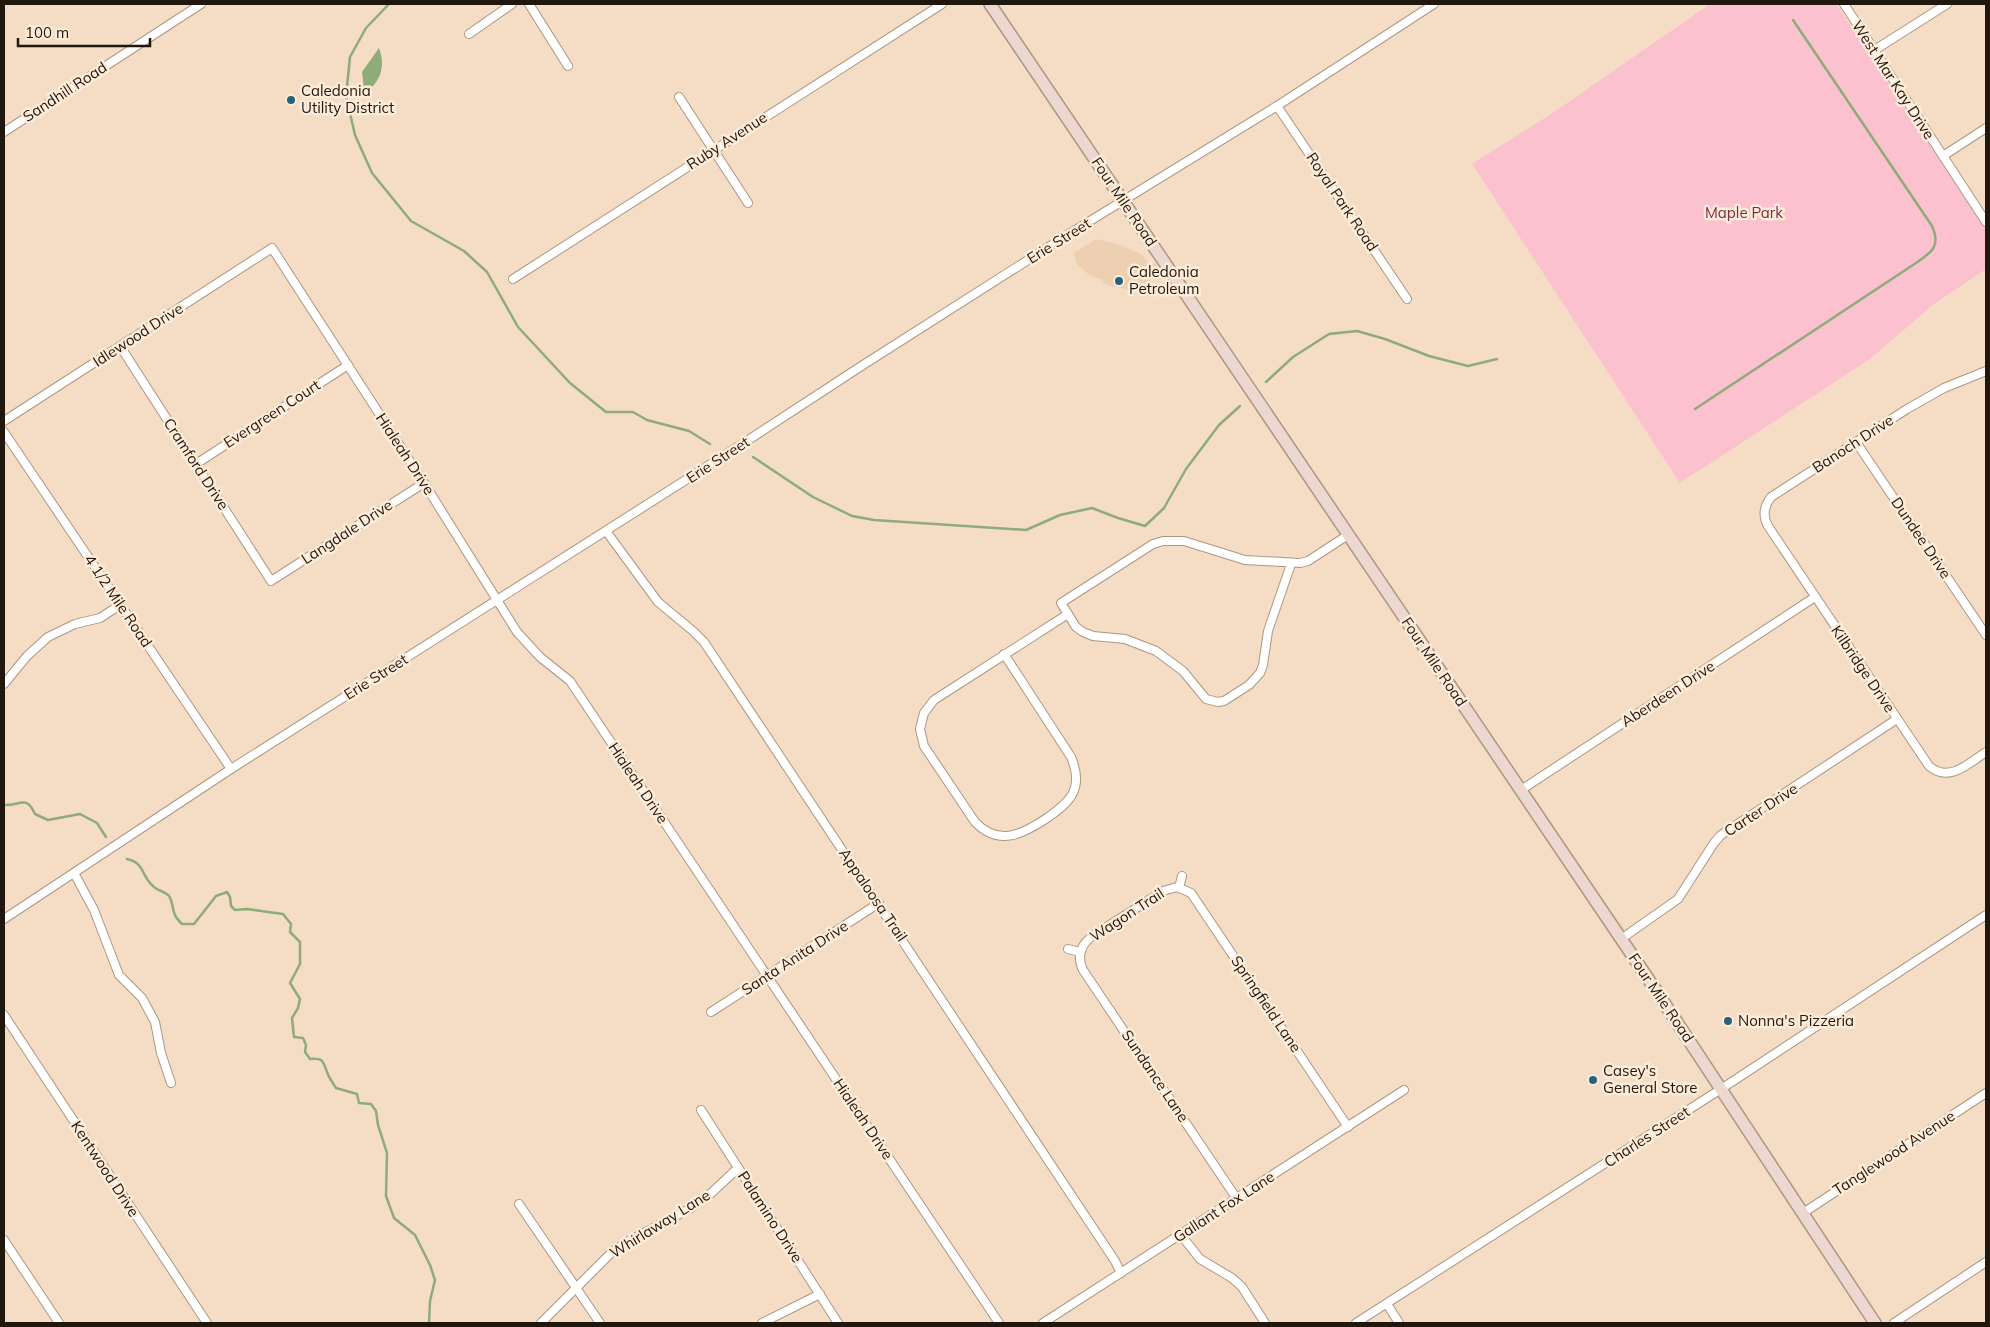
<svg xmlns="http://www.w3.org/2000/svg" width="1990" height="1327" viewBox="0 0 1990 1327" font-family="Mulish,sans-serif">
  <style>
    .built { fill: #edd0b2 }
    .green { fill: #fcc1cf }
    .water { fill: #8fab7a }
    .lines { fill: none; stroke-linecap: round; stroke-linejoin: round }
    .stream { stroke: #8fab7a; stroke-width: 2.5 }
    .minor-casing { stroke: #ad9780; stroke-width: 10 }
    .secondary-casing { stroke: #ad9780; stroke-width: 14 }
    .minor { stroke: #fff; stroke-width: 8 }
    .secondary { stroke: #ecd7d1; stroke-width: 11 }
    .poi-dot { fill: #28617a; stroke: #feebd8; stroke-width: 2 }
    .labels { text-anchor: middle; stroke-width: 5; stroke-linejoin: round; paint-order: stroke }
    .street-label { font-size: 15px; fill: #20170f; stroke: #feebd8 }
    .poi-label { font-size: 15px; fill: #20170f; stroke: #feebd8; text-anchor: start }
    .park-label { font-size: 15px; fill: #772d45; stroke: #feebd8 }
  </style>
  <rect width="100%" height="100%" fill="#f5ddc5"/>
  <polygon class="built" points="1096,239 1121,245 1143,255 1144,258 1151,264 1155,263 1162,274 1130,290 1106,285 1102,280 1088,274 1076,263 1074,253"/>
  <polygon class="green" points="1710,4 1836,4 1986,230 1986,269 1934,304 1870,359 1680,483 1472,164 1554,112"/>
  <path class="water" d="M379,48C385,64 382,78 370,89H364L362,72Z"/>
  <g class="lines">
    <g class="stream">
      <polyline points="389,4 366,28 350,57 346,96 355,135 372,173 411,221 464,251 487,272 518,327 570,383 606,412 633,412 647,420 689,431 710,444"/>
      <polyline points="1266,382 1293,357 1329,334 1357,331 1385,339 1429,356 1468,366 1497,359"/>
      <path d="M1695,409L1916,263C1932,252 1941,246 1932,226L1793,20"/>
      <polyline points="753,457 813,497 852,516 874,520 1026,530 1060,515 1092,508 1118,518 1145,526 1164,508 1186,469 1219,425 1240,406"/>
      <path d="M4,805C20,806 26,794 35,814L48,820L80,814L97,823L106,837"/>
      <path d="M127,859C145,863 141,876 153,886C157,891 165,891 169,896C173,902 172,909 175,915C176,918 179,921 182,924H194L216,896L227,892L230,897L231,906L235,910L247,909L283,914L291,924L290,932L300,942V964L290,983L300,999L298,1008L292,1018L294,1037L303,1038L306,1045L305,1052L310,1059C323,1058 323,1061 327,1072C329,1078 333,1083 336,1088L357,1094L359,1103L371,1104L376,1111L378,1125L387,1153L386,1196L394,1218L415,1235L430,1265L435,1280L430,1301L429,1323"/>
    </g>
    <defs>
      <g id="minor">
        <polyline points="529,4 568,66"/>
        <polyline points="1844,4 1986,222"/>
        <polyline points="469,34 512,4"/>
        <polyline points="1873,51 1947,4"/>
        <polyline points="679,97 748,203"/>
        <polyline points="1277,106 1407,299"/>
        <polyline points="4,132 201,4"/>
        <polyline points="1943,156 1986,128"/>
        <polyline points="513,279 942,4"/>
        <polyline points="120,346 271,581 424,483"/>
        <path d="M1986,371L1944,388L1907,409L1771,497C1764,506 1762,515 1768,526L1929,766C1949,783 1968,764 1986,752"/>
        <polyline points="4,421 272,248 424,483 517,632 540,657 570,681 999,1323"/>
        <polyline points="4,432 231,769"/>
        <polyline points="1856,442 1986,635"/>
        <polyline points="196,464 348,365"/>
        <polyline points="606,531 658,602 693,631 704,642 1115,1261 1121,1273"/>
        <polyline points="1291,564 1268,631 1263,665 1260,673 1249,685 1224,701 1218,702 1206,699 1183,671 1156,651 1125,639 1093,636 1083,632 1076,627 1061,603 1153,544 1163,541 1184,541 1245,560 1300,563 1308,561 1348,535"/>
        <path d="M1004,654L1071,757C1085,790 1069,803 1044,820C1021,835 998,846 975,822L924,746L920,729L924,713L934,700L1068,614"/>
        <polyline points="4,684 27,656 48,637 75,624 100,618 120,605"/>
        <polyline points="1521,790 1815,597"/>
        <polyline points="74,873 94,910 119,975 142,998 155,1022 161,1053 171,1083"/>
        <polyline points="1179,888 1182,876"/>
        <polyline points="4,919 231,769 736,448 863,365 1072,232 1277,106 1434,4"/>
        <polyline points="1621,939 1678,899 1714,843 1721,835 1897,719"/>
        <polyline points="1068,949 1080,952"/>
        <polyline points="711,1012 879,903"/>
        <polyline points="4,1015 207,1323"/>
        <polyline points="701,1110 838,1323"/>
        <path d="M1237,1199L1083,970C1077,957 1080,946 1091,937L1163,891L1177,887L1191,893L1348,1127"/>
        <polyline points="519,1204 600,1323"/>
        <polyline points="1803,1213 1986,1093"/>
        <polyline points="1181,1235 1200,1259 1232,1278 1242,1287 1265,1323"/>
        <polyline points="4,1240 59,1323"/>
        <polyline points="1387,1304 1399,1323"/>
        <polyline points="541,1323 612,1252 627,1242 691,1208 707,1197 738,1168"/>
        <polyline points="762,1323 820,1294"/>
        <polyline points="1043,1323 1404,1090"/>
        <polyline points="1356,1323 1721,1089 1986,915"/>
        <polyline points="1894,1323 1986,1262"/>
      </g>
      <polyline id="secondary" points="990,4 1655,989 1875,1323"/>
    </defs>
    <use href="#minor" class="minor-casing"/>
    <use href="#secondary" class="secondary-casing"/>
    <use href="#minor" class="minor"/>
    <use href="#secondary" class="secondary"/>
  </g>
  <g class="poi-dot">
    <circle cx="291" cy="100" r="5"/>
    <circle cx="1119" cy="281" r="5"/>
    <circle cx="1728" cy="1021" r="5"/>
    <circle cx="1593" cy="1080" r="5"/>
  </g>
  <g class="labels">
    <g class="street-label">
      <text transform="translate(1893 80) rotate(57)" y="5">West Mar Kay Drive</text>
      <text transform="translate(65 92) rotate(-33)" y="5">Sandhill Road</text>
      <text transform="translate(727 141) rotate(-33)" y="5">Ruby Avenue</text>
      <text transform="translate(1124 202) rotate(56)" y="5">Four Mile Road</text>
      <text transform="translate(1342 202) rotate(56)" y="5">Royal Park Road</text>
      <text transform="translate(1059 241) rotate(-32)" y="5">Erie Street</text>
      <text transform="translate(138 335) rotate(-33)" y="5">Idlewood Drive</text>
      <text transform="translate(272 414) rotate(-33)" y="5">Evergreen Court</text>
      <text transform="translate(1853 444) rotate(-33)" y="5">Banoch Drive</text>
      <text transform="translate(405 454) rotate(57)" y="5">Hialeah Drive</text>
      <text transform="translate(718 460) rotate(-33)" y="5">Erie Street</text>
      <text transform="translate(196 464) rotate(57)" y="5">Cramford Drive</text>
      <text transform="translate(347 532) rotate(-33)" y="5">Langdale Drive</text>
      <text transform="translate(1921 538) rotate(56)" y="5">Dundee Drive</text>
      <text transform="translate(118 601) rotate(56)" y="5">4 1/2 Mile Road</text>
      <text transform="translate(1434 662) rotate(56)" y="5">Four Mile Road</text>
      <text transform="translate(1863 669) rotate(56)" y="5">Kilbridge Drive</text>
      <text transform="translate(376 677) rotate(-32)" y="5">Erie Street</text>
      <text transform="translate(1668 694) rotate(-33)" y="5">Aberdeen Drive</text>
      <text transform="translate(638 783) rotate(56)" y="5">Hialeah Drive</text>
      <text transform="translate(1761 810) rotate(-33)" y="5">Carter Drive</text>
      <text transform="translate(873 895) rotate(56)" y="5">Appaloosa Trail</text>
      <text transform="translate(1127 915) rotate(-33)" y="5">Wagon Trail</text>
      <text transform="translate(795 958) rotate(-33)" y="5">Santa Anita Drive</text>
      <text transform="translate(1661 998) rotate(56)" y="5">Four Mile Road</text>
      <text transform="translate(1266 1004) rotate(56)" y="5">Springfield Lane</text>
      <text transform="translate(1155 1076) rotate(56)" y="5">Sundance Lane</text>
      <text transform="translate(863 1119) rotate(56)" y="5">Hialeah Drive</text>
      <text transform="translate(1647 1137) rotate(-33)" y="5">Charles Street</text>
      <text transform="translate(1894 1153) rotate(-33)" y="5">Tanglewood Avenue</text>
      <text transform="translate(105 1169) rotate(57)" y="5">Kentwood Drive</text>
      <text transform="translate(1224 1207) rotate(-33)" y="5">Gallant Fox Lane</text>
      <text transform="translate(770 1217) rotate(57)" y="5">Palamino Drive</text>
      <text transform="translate(660 1224) rotate(-32)" y="5">Whirlaway Lane</text>
    </g>
    <g class="poi-label">
      <text x="301" y="96">Caledonia<tspan x="301" dy="17">Utility District</tspan></text>
      <text x="1129" y="277">Caledonia<tspan x="1129" dy="17">Petroleum</tspan></text>
      <text x="1738" y="1026">Nonna's Pizzeria</text>
      <text x="1603" y="1076">Casey's<tspan x="1603" dy="17">General Store</tspan></text>
    </g>
    <g class="park-label">
      <text x="1744" y="218">Maple Park</text>
    </g>
  </g>
  <rect width="1990" height="1327" fill="none" stroke="#20170f" stroke-width="10"/>
  <path d="M18 38v8h132v-8" fill="none" stroke="#20170f" stroke-width="2.5"/>
  <text x="25" y="38" font-size="15" fill="#20170f" stroke="#feebd8" stroke-width="4" paint-order="stroke">100 m</text>
</svg>
